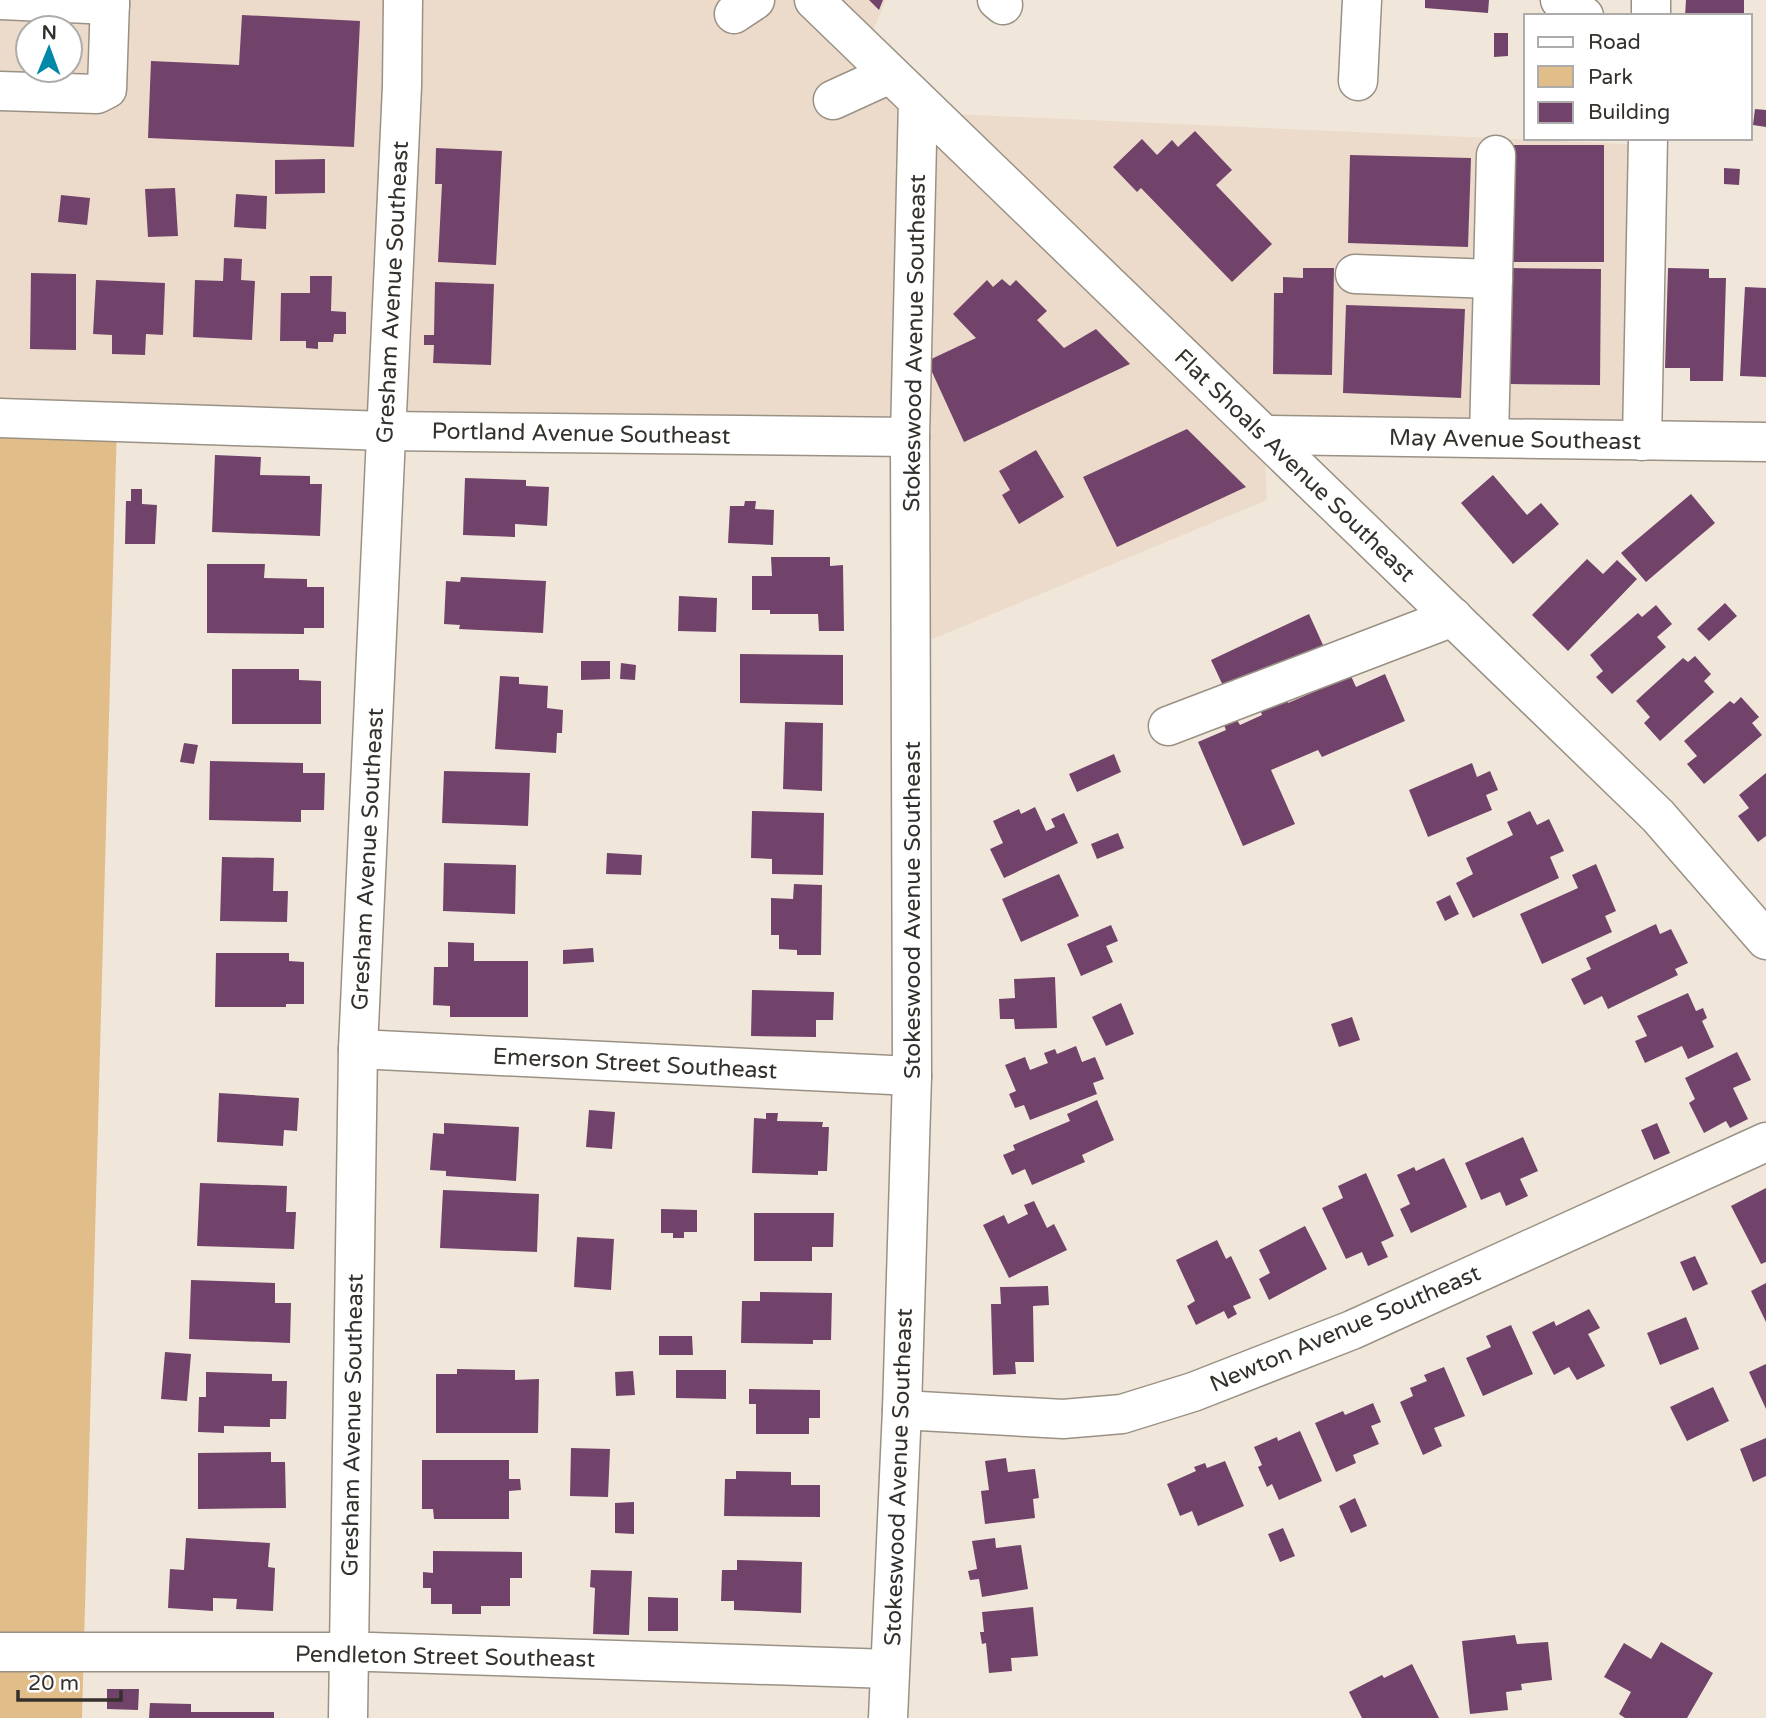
<svg xmlns="http://www.w3.org/2000/svg" width="1766" height="1718" viewBox="0 0 1766 1718" font-family="'Varela Round',sans-serif">
  <style>
    .commercial { fill: #ecdbca; fill-rule: evenodd }
    .green { fill: #e1bd8a }
    .building { fill: #71436a }
    .lines { fill: none; stroke-linecap: round; stroke-linejoin: round }
    .minor-casing { stroke: #9a9185; stroke-width: 41 }
    .minor { stroke: #fff; stroke-width: 38 }
    .labels { text-anchor: middle; stroke-width: 7; stroke-linejoin: round; paint-order: stroke }
    .street-label { font-size: 23px; fill: #34302b; stroke: #fff }
  </style>
  <rect width="100%" height="100%" fill="#f0e7da"/>
  <path class="commercial" d="M0,0H886L865,50L930,113L1648,145L1642,441L1264,435L1267,500L911,648V437L0,418ZM28,28H70V70H28Z"/>
  <polygon class="green" points="0,418 117,422 82,1718 0,1718"/>
  <g class="building">
    <polygon points="869,0 883,0 879,10"/>
    <polygon points="1425,0 1489,0 1488,13 1425,8"/>
    <polygon points="1686,0 1744,0 1744,16 1685,16"/>
    <polygon points="242,15 360,21 354,147 148,138 151,61 239,65"/>
    <polygon points="1494,33 1508,33 1508,56 1494,57"/>
    <polygon points="1755,109 1766,110 1766,127 1753,125"/>
    <polygon points="1195,131 1232,170 1216,185 1272,244 1232,282 1141,188 1137,192 1113,167 1142,139 1157,155 1172,140 1178,147"/>
    <polygon points="1514,145 1604,145 1604,262 1513,262"/>
    <polygon points="436,148 502,151 496,265 438,262 442,184 435,184"/>
    <polygon points="1350,155 1471,158 1468,247 1348,243"/>
    <polygon points="325,159 325,193 275,194 275,160"/>
    <polygon points="1724,168 1740,169 1739,185 1724,184"/>
    <polygon points="175,188 178,236 148,237 145,189"/>
    <polygon points="236,194 267,196 266,229 234,227"/>
    <polygon points="61,195 90,198 87,225 58,222"/>
    <polygon points="224,258 242,259 241,280 255,281 252,340 193,337 195,280 223,281"/>
    <polygon points="1303,268 1334,268 1332,375 1273,374 1274,293 1283,293 1283,277 1303,278"/>
    <polygon points="1511,268 1601,269 1600,385 1509,384"/>
    <polygon points="1668,268 1709,269 1709,278 1726,278 1723,381 1690,381 1690,368 1665,368"/>
    <polygon points="31,273 76,274 76,350 30,349"/>
    <polygon points="310,276 332,276 331,311 346,312 346,334 334,334 333,342 318,342 318,349 306,348 306,341 280,341 281,293 310,293"/>
    <polygon points="1002,279 1010,286 1016,280 1047,311 1037,320 1064,348 1096,329 1130,364 964,442 927,361 976,338 953,314 987,280 993,287"/>
    <polygon points="96,280 165,283 163,335 146,334 145,355 112,354 112,335 93,334"/>
    <polygon points="435,282 494,284 491,365 433,363 434,345 424,345 424,335 434,335"/>
    <polygon points="1745,287 1766,288 1766,377 1740,376"/>
    <polygon points="1346,305 1465,309 1461,398 1343,393"/>
    <polygon points="1187,429 1246,487 1117,547 1083,477"/>
    <polygon points="1036,450 1064,497 1019,524 1002,495 1010,490 999,471"/>
    <polygon points="215,455 261,457 260,475 310,476 310,484 322,484 320,536 212,532"/>
    <polygon points="1493,475 1527,515 1541,503 1559,524 1513,564 1461,503"/>
    <polygon points="465,478 526,480 526,486 549,487 547,526 515,524 515,537 463,535"/>
    <polygon points="131,489 142,489 142,504 157,505 155,544 125,544 126,501 131,501"/>
    <polygon points="1691,494 1715,523 1646,582 1621,553"/>
    <polygon points="745,501 756,501 755,509 774,510 773,545 728,543 730,506 744,506"/>
    <polygon points="771,557 830,557 830,566 843,565 844,631 819,631 818,614 770,614 770,610 752,610 752,576 772,576"/>
    <polygon points="1587,559 1603,574 1617,560 1637,579 1568,651 1532,615"/>
    <polygon points="207,564 265,564 264,578 307,579 307,587 324,587 324,628 304,628 304,634 207,633"/>
    <polygon points="461,577 546,581 543,633 459,629 460,625 444,624 446,581 460,582"/>
    <polygon points="679,596 717,598 716,632 678,631"/>
    <polygon points="1725,603 1737,616 1709,641 1697,629"/>
    <polygon points="1656,605 1672,624 1657,637 1666,647 1612,694 1596,677 1603,671 1590,655 1638,613 1642,617"/>
    <polygon points="1309,614 1323,645 1225,690 1211,660"/>
    <polygon points="740,654 843,655 843,705 740,703"/>
    <polygon points="1695,656 1711,674 1704,681 1714,692 1660,741 1644,723 1650,717 1636,701 1683,658 1688,662"/>
    <polygon points="581,661 610,661 610,679 581,680"/>
    <polygon points="621,663 636,665 635,680 620,679"/>
    <polygon points="232,669 299,669 299,680 321,681 321,724 232,724"/>
    <polygon points="1385,674 1405,721 1322,757 1318,750 1271,770 1295,824 1243,846 1198,742 1226,730 1224,725 1237,720 1240,725 1262,715 1260,709 1286,697 1288,703 1351,676 1356,687"/>
    <polygon points="500,676 519,677 519,684 548,686 547,708 563,710 562,733 557,733 556,753 495,749"/>
    <polygon points="1741,697 1759,717 1752,723 1762,735 1704,784 1687,764 1697,756 1684,741 1730,701 1734,704"/>
    <polygon points="785,722 823,723 822,791 783,789"/>
    <polygon points="184,743 198,745 194,764 180,762"/>
    <polygon points="1114,754 1121,772 1077,792 1069,774"/>
    <polygon points="210,761 303,763 303,773 325,773 324,810 301,810 301,822 209,820"/>
    <polygon points="1472,763 1477,777 1490,771 1498,790 1486,795 1492,810 1428,837 1409,790"/>
    <polygon points="444,771 530,773 528,826 442,823"/>
    <polygon points="1766,773 1766,836 1758,842 1738,816 1749,808 1739,795"/>
    <polygon points="1035,807 1046,831 1055,827 1051,819 1064,813 1078,843 1004,878 990,849 1003,843 993,821 1019,809 1021,814"/>
    <polygon points="752,811 824,813 823,875 772,874 772,859 751,858"/>
    <polygon points="1530,811 1537,825 1549,819 1564,851 1550,857 1559,878 1473,918 1456,883 1473,874 1466,858 1513,835 1507,822"/>
    <polygon points="1118,833 1124,848 1097,859 1091,844"/>
    <polygon points="607,853 642,855 641,875 606,874"/>
    <polygon points="222,857 274,858 273,891 288,891 287,922 220,921"/>
    <polygon points="444,863 516,865 515,914 443,911"/>
    <polygon points="1596,864 1616,911 1605,916 1612,932 1542,964 1520,914 1578,888 1572,875"/>
    <polygon points="1059,874 1079,916 1021,942 1002,899"/>
    <polygon points="794,884 822,885 821,955 797,955 797,950 779,949 779,935 771,935 771,898 793,899"/>
    <polygon points="1450,895 1459,914 1445,921 1436,902"/>
    <polygon points="1656,924 1660,934 1671,929 1688,963 1675,969 1678,975 1608,1009 1602,996 1584,1005 1571,979 1591,969 1586,958"/>
    <polygon points="1111,925 1118,941 1106,946 1113,962 1081,976 1067,944"/>
    <polygon points="448,942 474,943 474,961 528,961 528,1017 450,1017 450,1006 433,1005 434,967 448,967"/>
    <polygon points="593,948 594,962 563,964 563,950"/>
    <polygon points="216,953 289,953 289,961 304,962 304,1004 286,1004 286,1007 215,1007"/>
    <polygon points="1055,977 1057,1028 1015,1029 1014,1019 1000,1019 999,999 1015,998 1014,979"/>
    <polygon points="752,990 834,992 833,1020 816,1020 816,1037 751,1036"/>
    <polygon points="1688,993 1696,1011 1703,1008 1707,1018 1702,1021 1714,1047 1688,1059 1682,1046 1645,1063 1635,1041 1647,1036 1637,1016"/>
    <polygon points="1121,1003 1134,1034 1106,1046 1092,1017"/>
    <polygon points="1352,1017 1360,1040 1339,1047 1331,1024"/>
    <polygon points="1076,1046 1082,1062 1095,1057 1104,1079 1093,1083 1097,1094 1030,1120 1024,1105 1015,1108 1009,1094 1016,1091 1005,1065 1025,1057 1030,1070 1048,1063 1044,1053 1055,1049 1057,1054"/>
    <polygon points="1737,1052 1751,1080 1733,1088 1748,1119 1730,1128 1726,1121 1704,1133 1689,1103 1695,1099 1685,1078"/>
    <polygon points="219,1093 299,1098 297,1131 284,1130 283,1146 217,1142"/>
    <polygon points="1097,1100 1114,1140 1082,1155 1085,1162 1032,1185 1025,1169 1012,1175 1003,1155 1015,1150 1013,1145 1070,1121 1067,1114"/>
    <polygon points="589,1110 615,1112 612,1149 586,1147"/>
    <polygon points="766,1113 778,1113 777,1121 823,1122 822,1127 829,1127 827,1171 818,1171 818,1175 752,1173 754,1118 766,1119"/>
    <polygon points="444,1123 519,1127 516,1181 446,1176 446,1171 430,1170 433,1133 444,1134"/>
    <polygon points="1657,1123 1670,1153 1654,1160 1641,1130"/>
    <polygon points="1523,1137 1538,1171 1520,1179 1528,1196 1506,1206 1500,1192 1481,1200 1465,1163"/>
    <polygon points="1444,1158 1467,1207 1411,1233 1400,1209 1410,1204 1397,1175 1414,1167 1416,1171"/>
    <polygon points="1366,1173 1394,1236 1381,1242 1388,1257 1368,1266 1362,1252 1346,1259 1322,1208 1343,1198 1338,1186"/>
    <polygon points="200,1183 287,1186 286,1212 296,1212 294,1249 197,1246"/>
    <polygon points="1766,1188 1766,1262 1761,1264 1731,1206"/>
    <polygon points="443,1190 539,1194 537,1252 440,1248"/>
    <polygon points="1034,1201 1047,1228 1054,1224 1067,1250 1009,1278 983,1225 1004,1215 1008,1224 1028,1214 1024,1205"/>
    <polygon points="661,1209 697,1210 697,1232 684,1232 684,1238 673,1238 673,1233 661,1233"/>
    <polygon points="754,1213 834,1213 833,1247 812,1247 812,1261 754,1261"/>
    <polygon points="1305,1226 1327,1269 1269,1300 1259,1279 1270,1273 1259,1250"/>
    <polygon points="577,1237 614,1239 611,1290 574,1287"/>
    <polygon points="1217,1240 1226,1259 1231,1256 1251,1298 1233,1306 1237,1314 1228,1319 1224,1311 1196,1325 1187,1306 1195,1301 1176,1260"/>
    <polygon points="1695,1256 1708,1284 1693,1291 1680,1262"/>
    <polygon points="191,1280 275,1283 275,1303 291,1303 290,1343 189,1339"/>
    <polygon points="1766,1283 1766,1322 1751,1291"/>
    <polygon points="1048,1286 1049,1305 1033,1306 1034,1362 1015,1362 1016,1374 993,1375 991,1304 1001,1304 1000,1287"/>
    <polygon points="760,1292 832,1293 831,1340 813,1340 813,1344 741,1343 742,1301 760,1301"/>
    <polygon points="1589,1309 1600,1328 1588,1334 1605,1366 1577,1380 1569,1367 1554,1375 1532,1332 1554,1321 1556,1326"/>
    <polygon points="1686,1317 1699,1349 1660,1365 1647,1333"/>
    <polygon points="1511,1325 1533,1374 1483,1396 1466,1358 1491,1347 1486,1336"/>
    <polygon points="659,1336 692,1336 693,1355 659,1355"/>
    <polygon points="165,1352 191,1354 187,1401 161,1399"/>
    <polygon points="1766,1364 1766,1409 1749,1372"/>
    <polygon points="1444,1367 1465,1416 1434,1428 1442,1446 1423,1455 1400,1402 1413,1396 1410,1388 1427,1381 1424,1375"/>
    <polygon points="457,1369 515,1370 515,1380 539,1379 538,1433 436,1433 436,1374 457,1374"/>
    <polygon points="676,1370 726,1370 726,1399 676,1398"/>
    <polygon points="633,1371 635,1395 616,1396 615,1372"/>
    <polygon points="206,1372 272,1374 272,1381 287,1381 286,1419 270,1419 270,1427 224,1426 224,1433 198,1432 199,1397 206,1397"/>
    <polygon points="1713,1387 1729,1421 1687,1441 1670,1407"/>
    <polygon points="749,1389 820,1390 820,1418 809,1418 809,1434 756,1434 756,1404 749,1404"/>
    <polygon points="1373,1403 1381,1422 1371,1426 1379,1444 1353,1455 1356,1463 1336,1472 1315,1423 1343,1411 1345,1415"/>
    <polygon points="1300,1431 1322,1481 1279,1500 1272,1484 1267,1487 1258,1467 1262,1465 1254,1447 1277,1437 1278,1441"/>
    <polygon points="1766,1438 1766,1476 1753,1482 1740,1449"/>
    <polygon points="571,1448 610,1449 608,1497 570,1496"/>
    <polygon points="271,1452 271,1462 285,1462 286,1508 198,1509 198,1453"/>
    <polygon points="1006,1458 1008,1472 1035,1469 1039,1498 1033,1499 1035,1518 985,1524 981,1491 989,1490 985,1461"/>
    <polygon points="422,1460 509,1460 509,1479 520,1479 521,1490 509,1491 509,1519 434,1519 433,1509 422,1509"/>
    <polygon points="1225,1461 1244,1506 1198,1526 1192,1511 1180,1516 1167,1484 1196,1471 1194,1467 1205,1463 1207,1468"/>
    <polygon points="736,1471 791,1472 791,1485 820,1485 820,1517 724,1516 725,1479 736,1479"/>
    <polygon points="1355,1498 1367,1526 1351,1533 1339,1506"/>
    <polygon points="634,1502 634,1534 615,1533 615,1503"/>
    <polygon points="1283,1528 1295,1556 1280,1562 1268,1534"/>
    <polygon points="186,1538 270,1543 268,1567 275,1568 273,1611 236,1609 237,1599 213,1598 213,1611 168,1608 170,1569 184,1570"/>
    <polygon points="995,1538 996,1548 1021,1545 1028,1589 982,1597 979,1579 970,1580 968,1571 977,1569 972,1541"/>
    <polygon points="433,1551 522,1552 522,1578 510,1578 510,1606 481,1606 481,1614 452,1614 452,1604 431,1604 431,1588 423,1588 423,1572 433,1573"/>
    <polygon points="737,1560 802,1562 801,1613 734,1610 734,1601 721,1601 722,1570 737,1570"/>
    <polygon points="591,1570 632,1571 629,1635 593,1634 595,1588 590,1587"/>
    <polygon points="648,1597 678,1598 678,1631 648,1631"/>
    <polygon points="1033,1607 1038,1656 1011,1658 1012,1671 989,1673 986,1643 982,1644 980,1632 984,1632 982,1612"/>
    <polygon points="1515,1635 1517,1644 1548,1642 1552,1680 1521,1684 1522,1690 1506,1692 1508,1710 1470,1714 1462,1641"/>
    <polygon points="1661,1642 1713,1673 1687,1718 1625,1718 1619,1714 1631,1692 1604,1677 1624,1643 1651,1659"/>
    <polygon points="1412,1664 1439,1718 1362,1718 1349,1692 1382,1675 1384,1678"/>
    <polygon points="107,1689 139,1689 138,1710 107,1709"/>
    <polygon points="150,1703 191,1704 191,1712 274,1712 274,1718 149,1718"/>
  </g>
  <g class="lines">
    <defs>
      <g id="minor">
        <polyline points="0,0 110,5"/>
        <polyline points="814,0 1658,816 1766,940"/>
        <polyline points="997,0 1003,5"/>
        <polyline points="1560,0 1584,16"/>
        <polyline points="734,14 755,0"/>
        <polyline points="1651,16 1651,0"/>
        <polyline points="1358,81 1362,0"/>
        <polyline points="0,91 97,94 107,89 110,0"/>
        <polyline points="833,100 890,74"/>
        <polyline points="1355,274 1493,279"/>
        <polyline points="0,418 386,431 910,437"/>
        <polyline points="1264,435 1766,442"/>
        <polyline points="1489,438 1496,155"/>
        <polyline points="1642,441 1648,138"/>
        <polyline points="1168,726 1453,617"/>
        <polyline points="358,1049 912,1076"/>
        <polyline points="902,1410 1063,1419 1122,1414 1193,1392 1352,1330 1766,1142"/>
        <polyline points="0,1652 371,1652 890,1669"/>
        <polyline points="348,1718 358,1049 402,86 403,0"/>
        <polyline points="888,1718 902,1410 912,1076 910,437 918,101"/>
      </g>
    </defs>
    <use href="#minor" class="minor-casing"/>
    <use href="#minor" class="minor"/>
  </g>
  <g class="labels">
    <g class="street-label">
      <text transform="translate(392 292) rotate(-87)" y="8">Gresham Avenue Southeast</text>
      <text transform="translate(914 343) rotate(-89)" y="8">Stokeswood Avenue Southeast</text>
      <text transform="translate(581 433) rotate(1)" y="8">Portland Avenue Southeast</text>
      <text transform="translate(1515 439) rotate(1)" y="8">May Avenue Southeast</text>
      <text transform="translate(1295 465) rotate(44)" y="8">Flat Shoals Avenue Southeast</text>
      <text transform="translate(367 859) rotate(-87)" y="8">Gresham Avenue Southeast</text>
      <text transform="translate(912 910) rotate(-90)" y="8">Stokeswood Avenue Southeast</text>
      <text transform="translate(635 1063) rotate(3)" y="8">Emerson Street Southeast</text>
      <text transform="translate(1345 1328) rotate(-23)" y="8">Newton Avenue Southeast</text>
      <text transform="translate(352 1425) rotate(-89)" y="8">Gresham Avenue Southeast</text>
      <text transform="translate(898 1477) rotate(-88)" y="8">Stokeswood Avenue Southeast</text>
      <text transform="translate(445 1656) rotate(1)" y="8">Pendleton Street Southeast</text>
    </g>
  </g>
  <rect x="1524" y="14" width="228" height="126" fill="#ffffff" stroke="#aeacaa" stroke-width="2"/>
  <rect x="1538" y="37" width="35" height="10" fill="#ffffff" stroke="#aeacaa" stroke-width="2"/>
  <text x="1588" y="49" font-size="21" fill="#34302b">Road</text>
  <rect x="1538" y="66" width="35" height="21" fill="#e1bd8a" stroke="#aeacaa" stroke-width="2"/>
  <text x="1588" y="84" font-size="21" fill="#34302b">Park</text>
  <rect x="1538" y="102" width="35" height="21" fill="#71436a" stroke="#aeacaa" stroke-width="2"/>
  <text x="1588" y="119" font-size="21" fill="#34302b">Building</text>
  <g transform="translate(49 49) rotate(1)"><circle r="33" fill="#ffffff" stroke="#aeacaa" stroke-width="2"/>
  <path d="M0-5L12 26L0 18L-12 26Z" fill="#0088a9"/>
  <text y="-10" font-size="19" font-weight="bold" text-anchor="middle" fill="#34302b">N</text>
  </g>
  <path d="M18 1690v10h103v-10" fill="none" stroke="#34302b" stroke-width="3.5"/>
  <text x="28" y="1690" font-size="21" fill="#34302b" stroke="#ffffff" stroke-width="5" paint-order="stroke">20 m</text>
</svg>
